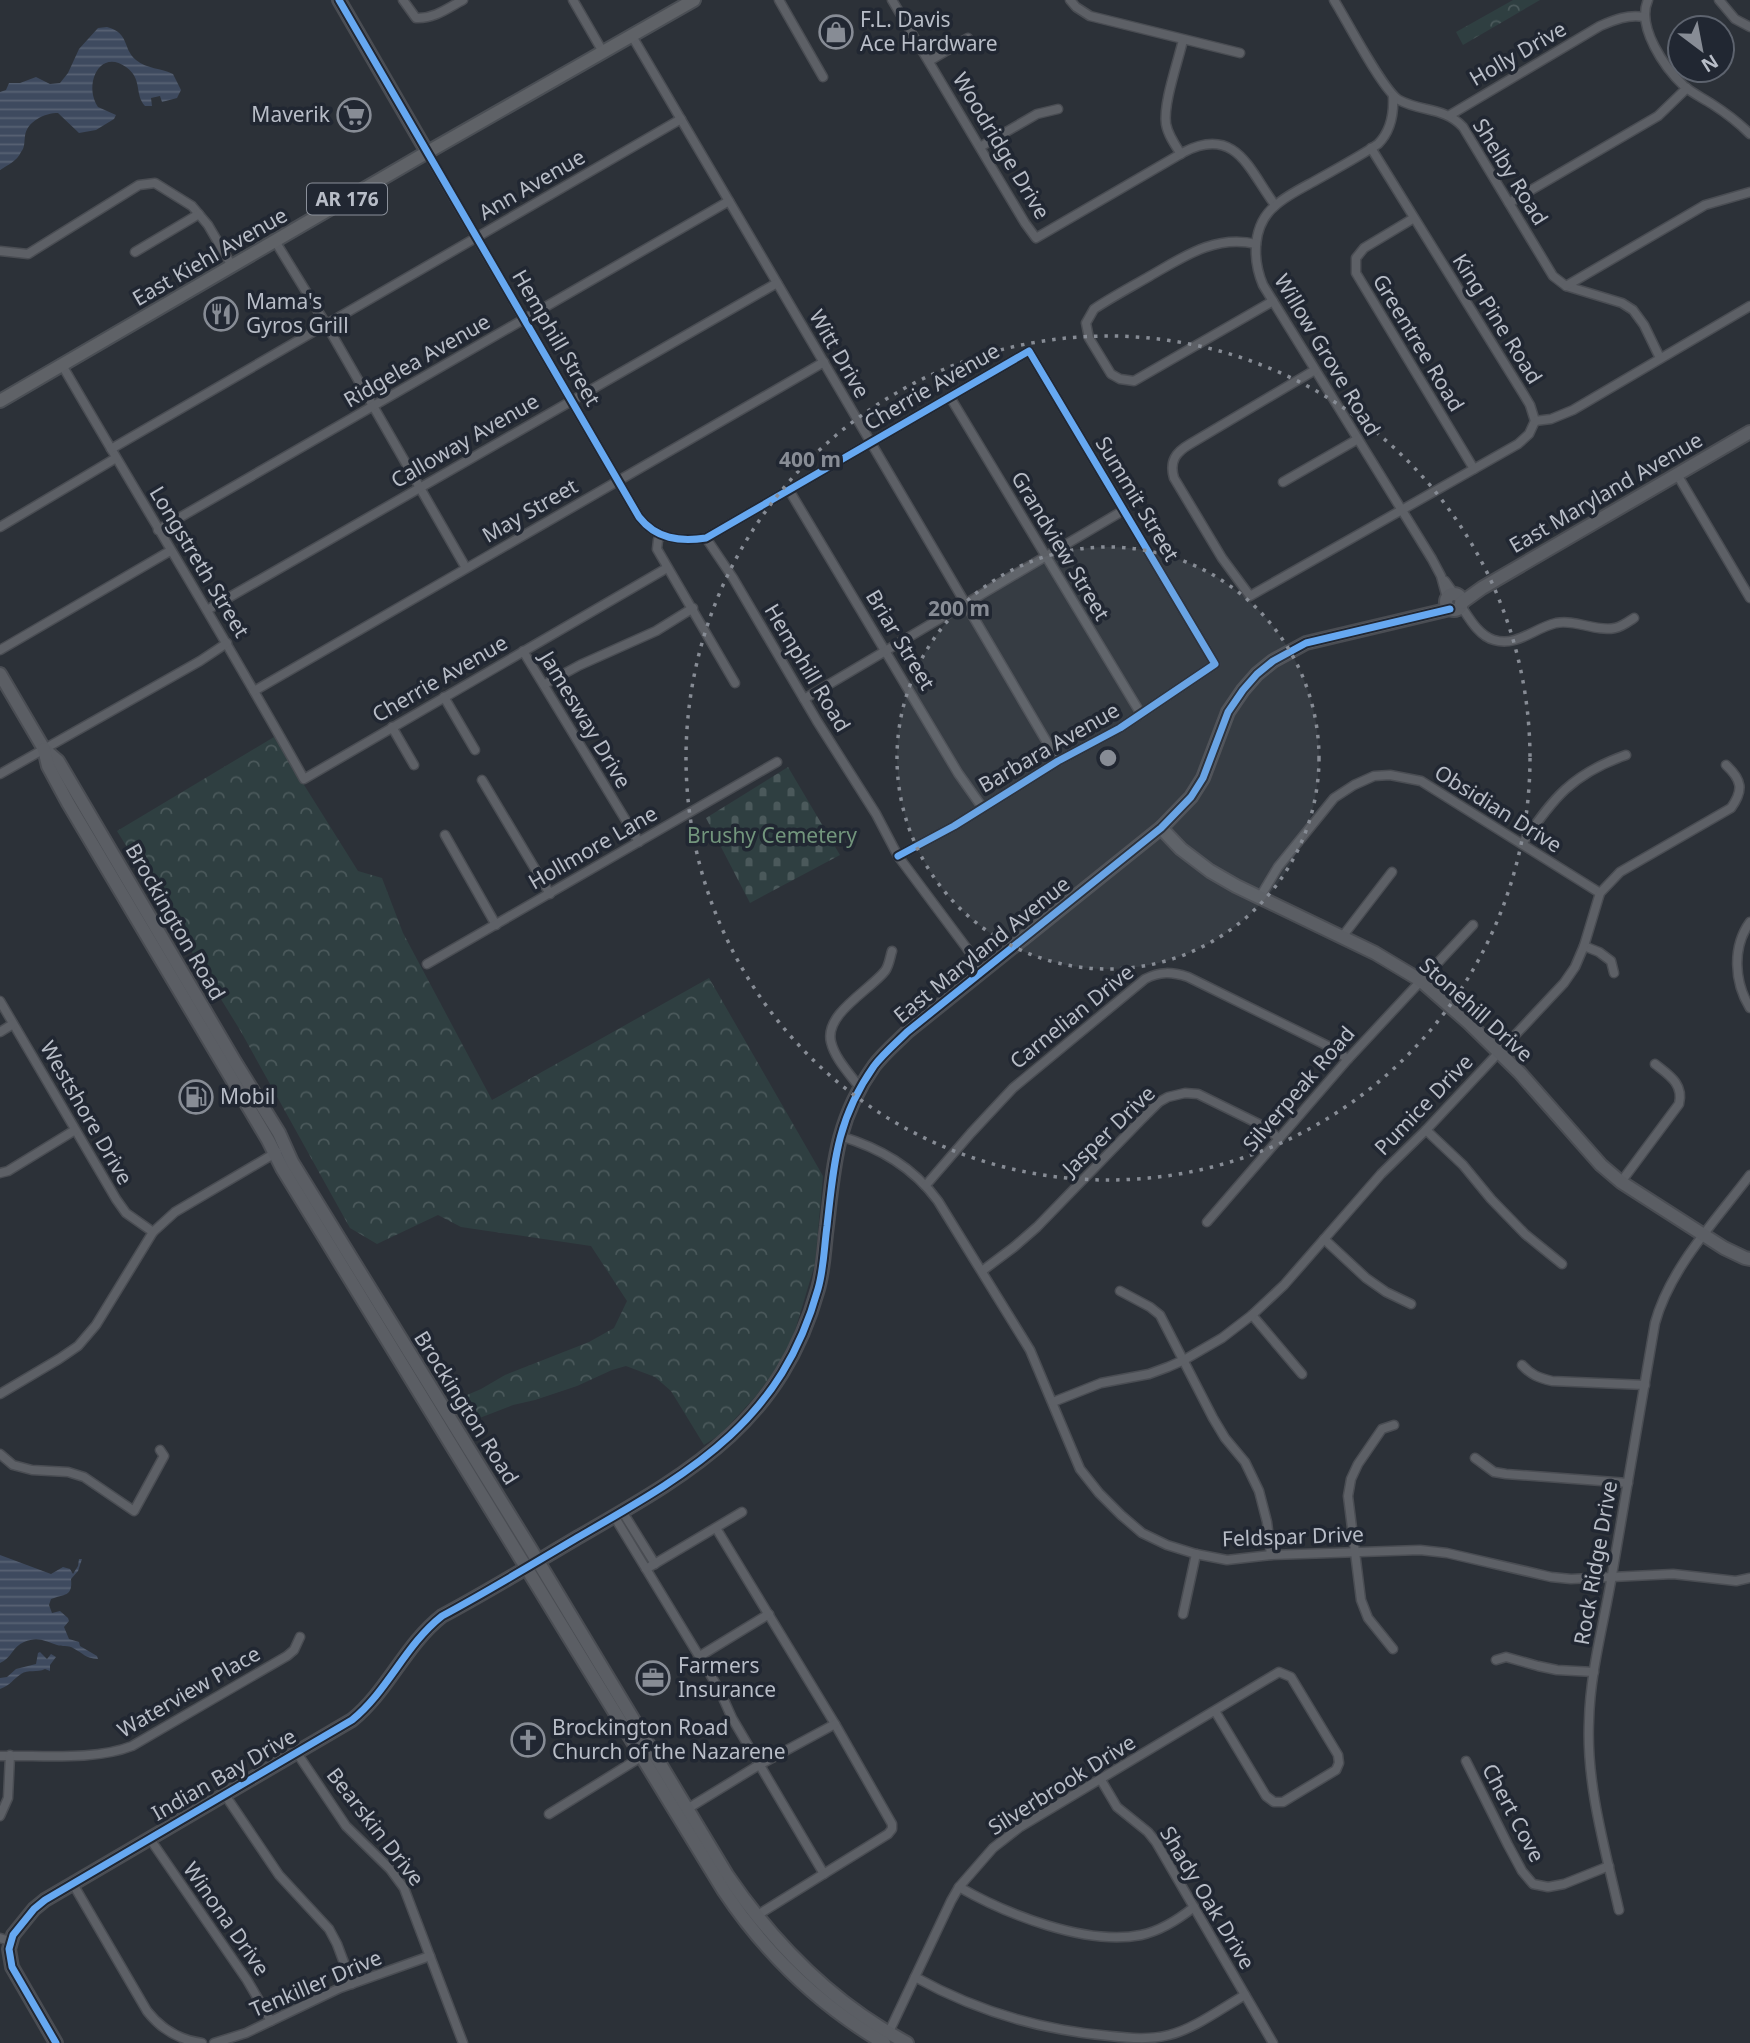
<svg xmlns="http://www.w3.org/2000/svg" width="1750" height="2043" viewBox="0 0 1750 2043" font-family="'Noto Sans',sans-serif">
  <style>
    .forest { fill: url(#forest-crowns) }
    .cemetery { fill: url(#cemetery-stones) }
    .water { fill: url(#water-rules) }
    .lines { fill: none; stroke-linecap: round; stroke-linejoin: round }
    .street-casing { stroke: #4a4d53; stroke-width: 11 }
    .secondary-casing { stroke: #4a4d53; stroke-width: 16 }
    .primary-casing { stroke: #4a4e54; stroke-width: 16 }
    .street { stroke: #5d6066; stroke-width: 8 }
    .secondary { stroke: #5b5e64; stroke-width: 12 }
    .primary { stroke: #5f6267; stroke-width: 12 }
    .cycleway-casing { stroke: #212732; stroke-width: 11 }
    .cycleway { stroke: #66a8f1; stroke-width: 7 }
    .ring { fill: none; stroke: #878c95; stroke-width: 3.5; stroke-dasharray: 3.5 7 }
    .labels { text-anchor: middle; stroke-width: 7; stroke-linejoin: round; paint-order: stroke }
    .shield { fill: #212732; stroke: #8b909a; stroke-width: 2 }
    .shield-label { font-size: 19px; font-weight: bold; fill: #b8bdc7 }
    .poi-label { font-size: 21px; fill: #b8bdc7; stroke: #212732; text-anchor: start }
    .street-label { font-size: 21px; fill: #b8bdc7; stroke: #212732 }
    .park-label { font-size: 21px; fill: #72957c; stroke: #212732 }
    .centre { fill: #878c95; stroke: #212732; stroke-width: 3.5 }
    .ring-label { font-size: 21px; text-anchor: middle; font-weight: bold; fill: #878c95; stroke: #212732; stroke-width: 7; stroke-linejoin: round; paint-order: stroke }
  </style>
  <defs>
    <pattern id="forest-crowns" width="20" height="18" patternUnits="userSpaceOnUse" patternTransform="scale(1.75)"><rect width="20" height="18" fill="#2f3f41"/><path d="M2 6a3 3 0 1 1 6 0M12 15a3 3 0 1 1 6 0" fill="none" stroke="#4b595b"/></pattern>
    <pattern id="cemetery-stones" width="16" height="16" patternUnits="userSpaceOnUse" patternTransform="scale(1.75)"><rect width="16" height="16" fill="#2f3f41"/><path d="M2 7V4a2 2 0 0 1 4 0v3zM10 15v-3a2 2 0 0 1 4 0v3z" fill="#4b595b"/></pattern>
    <pattern id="water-rules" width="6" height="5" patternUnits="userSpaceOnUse" patternTransform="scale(1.75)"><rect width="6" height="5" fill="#3e4a5f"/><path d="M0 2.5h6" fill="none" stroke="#586274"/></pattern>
  </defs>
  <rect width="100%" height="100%" fill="#2c3138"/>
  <g class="forest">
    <polygon points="1513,0 1540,0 1463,45 1456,32"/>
    <polygon points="274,737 358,871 382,878 403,933 492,1100 709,978 823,1176 815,1264 794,1334 776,1370 755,1397 721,1434 704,1445 671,1391 655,1377 626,1366 612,1370 577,1386 535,1400 513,1405 477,1419 469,1420 460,1406 460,1398 481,1389 505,1375 589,1342 614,1328 627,1301 591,1246 461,1227 438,1215 377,1244 350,1228 240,1030 117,831"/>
  </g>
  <polygon class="cemetery" points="788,767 840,855 750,903 706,818"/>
  <g class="water">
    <path d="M107,27C130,33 122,48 136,60C147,69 161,68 173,74L181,90L177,98L162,102L160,96L151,98L152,106H145C134,94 143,79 126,67C100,48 83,84 98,107L116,115L114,119L96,130L79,133L58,113C45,113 27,121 25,136C24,143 25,147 21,152C17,161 8,165 0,170V92L6,90L9,83H20L36,77L50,84L60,83L68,73L79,49L98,28Z"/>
    <path d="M0,1555L51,1574L63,1567L70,1569L73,1574L78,1566L79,1559H82L78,1571L71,1579C73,1597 64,1594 51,1599L49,1605L52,1613L60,1611L68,1618L69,1621L64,1627L69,1639L79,1642L80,1646L97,1656L98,1659C85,1658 84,1654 73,1648C68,1645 62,1647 57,1645C45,1641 38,1636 24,1642C13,1646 11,1659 0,1663Z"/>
    <path d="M40,1652L47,1659L51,1654L56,1657L50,1665V1671L45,1669C37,1673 28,1669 21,1674C12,1680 12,1684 0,1689V1678L7,1677L16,1669L36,1664L38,1653Z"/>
  </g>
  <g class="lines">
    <defs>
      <g id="street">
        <path d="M403,0L416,18C434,19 448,8 463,0"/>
        <polyline points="573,0 603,52"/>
        <polyline points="779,0 823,77"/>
        <path d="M892,0L992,168L1025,223L1036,238L1184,152C1237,125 1250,172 1275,205"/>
        <polyline points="1070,0 1076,7 1090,16 1240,53"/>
        <path d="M1334,0C1346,19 1383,91 1399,100C1421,112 1445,107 1463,127L1553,276L1566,286L1622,303L1633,310L1644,325L1660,358"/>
        <path d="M1648,0C1636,27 1665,68 1684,86C1692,93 1703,98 1712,104C1726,113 1738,122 1750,134"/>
        <polyline points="1719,0 1735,19 1750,27"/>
        <polyline points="632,36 1058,761"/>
        <polyline points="929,61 968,38"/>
        <path d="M1393,96C1394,114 1391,131 1378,144C1357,158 1334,170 1313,182C1300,189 1286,196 1276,205C1252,224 1252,259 1263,285L1432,559L1441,576L1447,598"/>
        <path d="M1450,115L1600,26C1614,20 1628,14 1644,17"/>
        <polyline points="980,147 1037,114 1058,109"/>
        <path d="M427,152L639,517C656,539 680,542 706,538L1029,351L1215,664L1120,728L1058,761L954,826L898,856"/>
        <path d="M1181,154C1175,145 1168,135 1166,124C1163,103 1178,62 1183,40"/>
        <polyline points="1509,203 1658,116 1687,88"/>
        <polyline points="1414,218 1364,248 1356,258 1356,273 1474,469"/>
        <polyline points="275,241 326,324 466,568"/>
        <path d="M1256,244C1216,234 1183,257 1150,276C1131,287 1112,297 1094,309L1086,323L1089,338L1111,374L1120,379L1134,381L1273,301"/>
        <polyline points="0,251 28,254 139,185 155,183 192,206 208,225 232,266"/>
        <polyline points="135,252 199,214"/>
        <polyline points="1566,286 1705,205 1750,192"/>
        <path d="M62,365C142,503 226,639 304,779L667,568"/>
        <path d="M1315,370L1190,444C1176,452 1169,461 1174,478L1222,558L1250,596L1518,444L1529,434L1535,421L1530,405L1524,395L1371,148"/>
        <polyline points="950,397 1141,714"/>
        <polyline points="1535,421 1551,419 1573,410 1750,306"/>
        <polyline points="111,449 681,119"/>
        <polyline points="1678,476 1750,598"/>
        <polyline points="1283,482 1358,439"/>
        <polyline points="789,490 958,773 982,807"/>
        <polyline points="0,527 116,458"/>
        <polyline points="158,530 729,201"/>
        <polyline points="661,536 658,540 657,549 735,683"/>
        <polyline points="706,538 733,578 817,721 876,814 898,856 983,970"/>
        <polyline points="1445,581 1455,595"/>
        <path d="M1461,606C1469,618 1479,636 1494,640C1517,647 1534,628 1556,623C1576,619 1595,632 1615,628C1621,627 1628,622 1634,618"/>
        <polyline points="207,610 777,283"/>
        <polyline points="0,650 170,551"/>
        <polyline points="523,651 639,842"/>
        <polyline points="545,684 580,665 656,631 693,608"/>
        <polyline points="254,691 824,362"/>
        <polyline points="444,697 475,750"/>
        <polyline points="804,699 1124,510"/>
        <polyline points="392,727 414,765"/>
        <polyline points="0,774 200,661 227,643"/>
        <polyline points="482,780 550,894"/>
        <polyline points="445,835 496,925"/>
        <path d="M1522,844C1553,798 1572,774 1626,755"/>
        <polyline points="1260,897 1278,867 1334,798 1354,785 1374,776 1390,775 1421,781 1600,893"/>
        <path d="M1750,922C1732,947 1734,982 1750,1008"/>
        <polyline points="1342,937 1392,872"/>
        <polyline points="1584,946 1599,952 1611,961 1614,973"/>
        <polyline points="427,964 777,762"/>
        <polyline points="0,1001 116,1199 126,1213 153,1232"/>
        <polyline points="0,1032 13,1024"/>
        <path d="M860,1088C850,1074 835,1059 831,1042C824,1014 870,990 885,971C889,966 890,957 892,951"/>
        <polyline points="1426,1130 1463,1165 1491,1199 1525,1234 1562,1264"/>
        <path d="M840,1136C880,1148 913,1167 938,1201L1030,1350L1080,1469L1099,1493L1121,1515L1142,1533L1167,1545L1196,1554L1227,1560L1271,1555L1420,1550L1447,1553L1551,1577L1571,1579L1673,1574L1736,1581L1750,1578"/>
        <polyline points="0,1173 8,1171 75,1130"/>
        <path d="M1621,1182L1679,1104C1684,1084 1669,1075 1655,1064"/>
        <path d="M926,1185L971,1133L1013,1088L1145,979C1160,971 1172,972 1188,977L1328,1046L1348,1059"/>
        <polyline points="1207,1222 1348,1059 1473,925"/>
        <polyline points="1324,1239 1366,1278 1386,1292 1411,1304"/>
        <polyline points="982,1271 1014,1247 1037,1227 1141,1120 1159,1102 1168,1097 1185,1093 1198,1094 1259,1124 1279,1138"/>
        <polyline points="1120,1291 1150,1307 1160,1315 1213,1418 1225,1438 1245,1462 1259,1491 1267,1522 1271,1555"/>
        <polyline points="1252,1315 1302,1374"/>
        <path d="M1522,1365C1531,1375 1539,1378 1552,1381L1645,1385"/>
        <polyline points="0,1394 59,1359 78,1346 96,1325 153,1232 175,1212 277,1152"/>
        <path d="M1053,1402L1101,1383L1149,1374L1168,1367L1184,1360L1222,1338L1252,1315L1284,1285L1381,1174L1426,1130L1564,983L1575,967L1584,946L1600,893L1620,872L1731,808C1744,790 1742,780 1726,765"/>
        <polyline points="0,1454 13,1465 32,1470 68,1472 84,1477 134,1511 164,1456 160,1450"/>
        <polyline points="1475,1458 1494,1472 1506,1474 1628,1483"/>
        <polyline points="622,1511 655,1564"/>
        <polyline points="614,1516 719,1689 732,1718 824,1874"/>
        <polyline points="716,1528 835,1724 892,1824 892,1829 888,1834 756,1916"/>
        <polyline points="646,1569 742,1512"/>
        <polyline points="1183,1614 1196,1554"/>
        <polyline points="1393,1649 1368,1618 1361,1600 1348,1496 1351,1479 1358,1464 1382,1429 1394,1425"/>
        <polyline points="700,1656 769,1614"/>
        <polyline points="1496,1660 1506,1657 1538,1666 1557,1670 1594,1672"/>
        <polyline points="297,1753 346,1826 390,1869 404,1888 463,2043"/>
        <path d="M0,1756C41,1755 94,1761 132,1746L287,1656L294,1650L300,1637"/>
        <polyline points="1466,1761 1508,1845 1522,1871 1533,1884 1548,1887 1564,1884 1609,1866"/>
        <polyline points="1101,1780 1117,1807 1148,1832 1156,1842 1273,2043"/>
        <polyline points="225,1795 279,1875 329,1929 337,1944 352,1984"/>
        <polyline points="687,1809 759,1765 835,1724"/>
        <polyline points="549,1814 641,1757"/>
        <polyline points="0,1816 8,1798 10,1755"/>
        <polyline points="150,1839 247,1980 271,2021"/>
        <path d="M73,1884L147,2011C161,2029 179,2040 202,2043"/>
        <path d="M959,1887C1006,1914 1086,1946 1141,1935C1160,1931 1179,1919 1194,1907"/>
        <path d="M1619,1910C1605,1849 1586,1784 1589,1721C1590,1672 1604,1623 1612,1575C1627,1491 1641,1407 1655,1323C1670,1268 1716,1220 1750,1175"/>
        <polyline points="0,1938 10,1941"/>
        <path d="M915,1977C976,2011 1040,2030 1110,2036C1129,2038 1150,2040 1169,2035C1194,2029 1222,2008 1245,1995"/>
        <polyline points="888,2034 951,1901 959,1887 993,1848 1020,1827 1279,1672 1291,1677 1338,1755 1339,1763 1336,1770 1283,1802 1274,1802 1266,1796 1215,1711"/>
        <polyline points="214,2043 246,2033 340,1988 430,1956"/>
      </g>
      <g id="secondary">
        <polyline points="339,0 427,152"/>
        <circle cx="1454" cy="602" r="8"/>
        <polyline points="1461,603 1482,588 1750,432"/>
        <path d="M0,674L44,749L58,761L235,1062L279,1133L292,1162L530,1548L727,1875C774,1944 833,2004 907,2043"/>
        <path d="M44,749L48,766L68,803L268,1140L282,1168L724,1891C766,1954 819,2005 884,2043"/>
        <polyline points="1161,828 1181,849 1210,871 1236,886 1375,953 1420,980 1469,1023 1520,1073 1601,1165 1621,1182 1724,1248 1745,1258 1750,1259"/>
        <path d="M56,2043L12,1967L9,1949L13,1935L34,1909L45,1900L352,1720C388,1691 405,1645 442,1616C487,1592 531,1565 575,1539C689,1473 780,1425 818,1289C824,1268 824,1248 827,1226C834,1164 836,1120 874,1066C883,1054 896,1043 907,1032L1161,828L1191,797L1203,778L1228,712L1243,690L1257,674L1273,661L1306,643L1450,609"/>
      </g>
      <polyline id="primary" points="0,401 419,157 694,0"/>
    </defs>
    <use href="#street" class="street-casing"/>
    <use href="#secondary" class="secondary-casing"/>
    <use href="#primary" class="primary-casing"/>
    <use href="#street" class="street"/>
    <use href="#secondary" class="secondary"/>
    <use href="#primary" class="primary"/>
    <defs>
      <g id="cycleway">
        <path d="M339,0L639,517C656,539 680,542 706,538L1029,351L1215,664L1120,728L1058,761L954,826L898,856"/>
        <path d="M56,2043L12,1967L9,1949L13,1935L34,1909L45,1900L352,1720C388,1691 405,1645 442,1616C487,1592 531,1565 575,1539C689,1473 780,1425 818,1289C824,1268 824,1248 827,1226C834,1164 836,1120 874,1066C883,1054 896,1043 907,1032L1161,828L1191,797L1203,778L1228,712L1243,690L1257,674L1273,661L1306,643L1450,609"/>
      </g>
    </defs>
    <use href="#cycleway" class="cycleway-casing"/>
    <use href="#cycleway" class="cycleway"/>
  </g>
  <circle cx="1108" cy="758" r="211" fill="#878c95" fill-opacity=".12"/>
  <g class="ring">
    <circle cx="1108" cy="758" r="211"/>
    <circle cx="1108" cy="758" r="422"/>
  </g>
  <defs>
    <symbol id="shop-ring" viewBox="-11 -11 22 22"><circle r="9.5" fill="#212732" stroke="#878c95" stroke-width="1.5"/><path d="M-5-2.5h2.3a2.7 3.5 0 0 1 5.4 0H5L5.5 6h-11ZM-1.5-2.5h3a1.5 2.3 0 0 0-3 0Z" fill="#878c95"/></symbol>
    <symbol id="supermarket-ring" viewBox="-11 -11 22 22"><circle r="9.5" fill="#212732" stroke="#878c95" stroke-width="1.5"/><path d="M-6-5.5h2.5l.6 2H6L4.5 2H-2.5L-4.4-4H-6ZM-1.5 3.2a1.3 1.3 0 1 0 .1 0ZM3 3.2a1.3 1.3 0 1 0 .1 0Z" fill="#878c95"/></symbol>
    <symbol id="restaurant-ring" viewBox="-11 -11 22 22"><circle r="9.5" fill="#212732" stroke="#878c95" stroke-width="1.5"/><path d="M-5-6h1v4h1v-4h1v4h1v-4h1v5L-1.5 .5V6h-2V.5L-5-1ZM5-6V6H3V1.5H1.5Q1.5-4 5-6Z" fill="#878c95"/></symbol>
    <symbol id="fuel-ring" viewBox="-11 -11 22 22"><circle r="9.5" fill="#212732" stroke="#878c95" stroke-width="1.5"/><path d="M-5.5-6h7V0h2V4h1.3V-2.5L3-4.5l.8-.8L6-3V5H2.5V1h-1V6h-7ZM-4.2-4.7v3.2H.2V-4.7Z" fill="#878c95"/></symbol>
    <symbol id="office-ring" viewBox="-11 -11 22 22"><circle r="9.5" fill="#212732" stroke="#878c95" stroke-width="1.5"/><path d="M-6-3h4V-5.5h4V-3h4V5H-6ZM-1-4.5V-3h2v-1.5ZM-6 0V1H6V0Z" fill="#878c95"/></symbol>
    <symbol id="church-ring" viewBox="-11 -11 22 22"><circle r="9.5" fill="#212732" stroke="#878c95" stroke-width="1.5"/><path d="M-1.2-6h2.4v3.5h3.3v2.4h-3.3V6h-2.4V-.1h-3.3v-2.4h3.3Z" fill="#878c95"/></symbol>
  </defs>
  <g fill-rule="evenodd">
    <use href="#shop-ring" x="817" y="13" width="38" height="38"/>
    <use href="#supermarket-ring" x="335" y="96" width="38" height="38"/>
    <use href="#restaurant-ring" x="202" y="295" width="38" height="38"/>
    <use href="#fuel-ring" x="177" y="1078" width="38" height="38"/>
    <use href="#office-ring" x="634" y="1659" width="38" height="38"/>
    <use href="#church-ring" x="509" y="1721" width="38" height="38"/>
  </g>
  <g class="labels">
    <rect class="shield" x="307" y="183.5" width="80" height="31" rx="5"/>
    <g class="shield-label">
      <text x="347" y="206">AR 176</text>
    </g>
    <g class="poi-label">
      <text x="860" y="27">F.L. Davis<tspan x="860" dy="24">Ace Hardware</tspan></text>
      <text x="330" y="122" text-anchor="end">Maverik</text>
      <text x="246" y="309">Mama's<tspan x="246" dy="24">Gyros Grill</tspan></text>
      <text x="220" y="1104">Mobil</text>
      <text x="678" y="1673">Farmers<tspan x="678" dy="24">Insurance</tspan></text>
      <text x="552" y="1735">Brockington Road<tspan x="552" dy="24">Church of the Nazarene</tspan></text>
    </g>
    <g class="street-label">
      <text transform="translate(1518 54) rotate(-30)" y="7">Holly Drive</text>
      <text transform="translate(1001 146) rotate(59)" y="7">Woodridge Drive</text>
      <text transform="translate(1510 172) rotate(58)" y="7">Shelby Road</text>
      <text transform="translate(532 185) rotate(-30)" y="7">Ann Avenue</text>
      <text transform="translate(210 257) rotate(-30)" y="7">East Kiehl Avenue</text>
      <text transform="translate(1497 319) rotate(58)" y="7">King Pine Road</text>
      <text transform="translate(556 338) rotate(60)" y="7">Hemphill Street</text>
      <text transform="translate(1418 343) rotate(59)" y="7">Greentree Road</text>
      <text transform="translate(839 354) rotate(60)" y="7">Witt Drive</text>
      <text transform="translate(1327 355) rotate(59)" y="7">Willow Grove Road</text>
      <text transform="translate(417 361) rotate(-30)" y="7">Ridgelea Avenue</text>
      <text transform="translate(932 387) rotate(-30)" y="7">Cherrie Avenue</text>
      <text transform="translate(465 441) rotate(-30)" y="7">Calloway Avenue</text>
      <text transform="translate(1606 493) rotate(-30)" y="7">East Maryland Avenue</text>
      <text transform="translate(1137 499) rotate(59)" y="7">Summit Street</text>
      <text transform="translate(530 511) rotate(-30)" y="7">May Street</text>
      <text transform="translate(1060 546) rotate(59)" y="7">Grandview Street</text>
      <text transform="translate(199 562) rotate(59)" y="7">Longstreth Street</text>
      <text transform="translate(900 640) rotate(59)" y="7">Briar Street</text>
      <text transform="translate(807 668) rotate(59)" y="7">Hemphill Road</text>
      <text transform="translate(440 679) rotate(-30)" y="7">Cherrie Avenue</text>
      <text transform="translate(585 720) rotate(59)" y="7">Jamesway Drive</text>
      <text transform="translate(1049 748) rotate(-30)" y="7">Barbara Avenue</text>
      <text transform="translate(1498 809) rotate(32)" y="7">Obsidian Drive</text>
      <text transform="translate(593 848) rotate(-30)" y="7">Hollmore Lane</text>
      <text transform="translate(175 922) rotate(60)" y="7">Brockington Road</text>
      <text transform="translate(982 950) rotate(-39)" y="7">East Maryland Avenue</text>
      <text transform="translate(1476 1010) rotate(42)" y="7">Stonehill Drive</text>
      <text transform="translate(1072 1017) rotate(-39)" y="7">Carnelian Drive</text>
      <text transform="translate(1299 1089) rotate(-49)" y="7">Silverpeak Road</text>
      <text transform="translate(1424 1105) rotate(-46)" y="7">Pumice Drive</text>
      <text transform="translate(86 1113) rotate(60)" y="7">Westshore Drive</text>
      <text transform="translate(1109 1131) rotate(-44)" y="7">Jasper Drive</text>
      <text transform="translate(466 1408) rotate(58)" y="7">Brockington Road</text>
      <text transform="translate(1293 1537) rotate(-2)" y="7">Feldspar Drive</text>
      <text transform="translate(1596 1563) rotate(-80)" y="7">Rock Ridge Drive</text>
      <text transform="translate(189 1692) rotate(-30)" y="7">Waterview Place</text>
      <text transform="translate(224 1775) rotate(-30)" y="7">Indian Bay Drive</text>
      <text transform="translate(1062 1785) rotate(-32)" y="7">Silverbrook Drive</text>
      <text transform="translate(1513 1813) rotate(62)" y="7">Chert Cove</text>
      <text transform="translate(375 1827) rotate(52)" y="7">Bearskin Drive</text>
      <text transform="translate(1207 1898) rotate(59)" y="7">Shady Oak Drive</text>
      <text transform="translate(226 1919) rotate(55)" y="7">Winona Drive</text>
      <text transform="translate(316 1984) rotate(-23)" y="7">Tenkiller Drive</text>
    </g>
    <g class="park-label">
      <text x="772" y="843">Brushy Cemetery</text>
    </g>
  </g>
  <circle cx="1108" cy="758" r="10" class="centre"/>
  <g class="ring-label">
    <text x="810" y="467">400 m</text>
    <text x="959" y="616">200 m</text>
  </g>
  <g transform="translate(1701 49) rotate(148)"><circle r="33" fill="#212732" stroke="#5d636e" stroke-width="2"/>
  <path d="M0-5L12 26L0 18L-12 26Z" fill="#878c95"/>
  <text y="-10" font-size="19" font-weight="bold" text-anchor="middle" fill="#b8bdc7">N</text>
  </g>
</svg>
